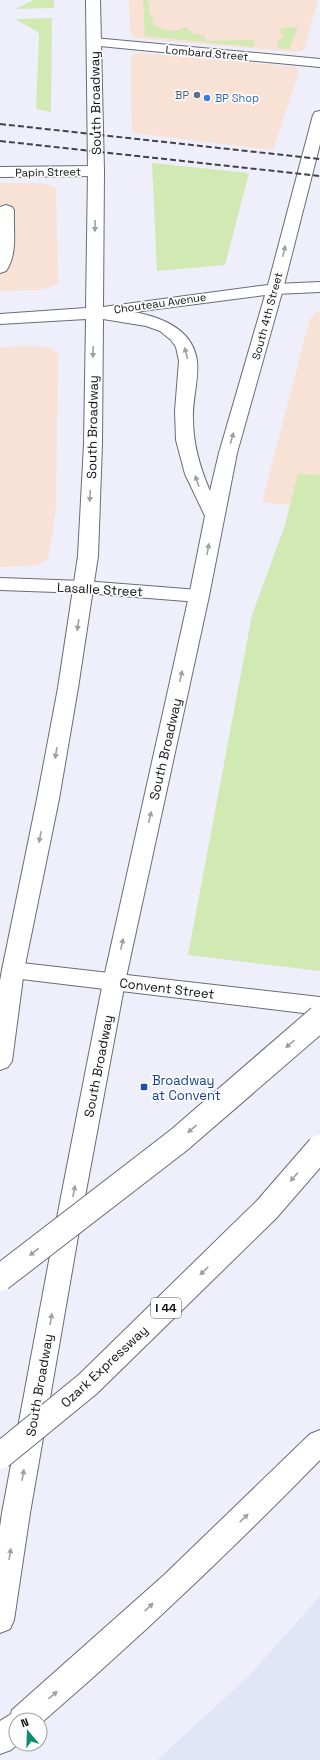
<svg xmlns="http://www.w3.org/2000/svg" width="320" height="1760" viewBox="0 0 320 1760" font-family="'Space Grotesk',sans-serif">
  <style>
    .commercial { fill: #f8e1d5 }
    .built { fill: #e2e4f7 }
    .green { fill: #d1e9b3 }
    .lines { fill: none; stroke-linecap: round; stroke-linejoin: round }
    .minor-casing { stroke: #6b6c76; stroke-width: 2 }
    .major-casing { stroke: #6b6c76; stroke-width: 2 }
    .highway-casing { stroke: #6b6c76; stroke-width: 2 }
    .minor { fill: #fff; fill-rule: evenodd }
    .major { fill: #fff; fill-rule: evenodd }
    .highway { fill: #fff; fill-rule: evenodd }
    .rail { stroke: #424349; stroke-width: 2; stroke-dasharray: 6 3; stroke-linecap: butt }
    .highway-bridge-casing { stroke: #6b6c76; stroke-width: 28; stroke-linecap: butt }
    .highway-bridge { stroke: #fff; stroke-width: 26 }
    .oneway { fill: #9fa0a1 }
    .service-dot { fill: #5c6f8a; stroke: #fdfdfd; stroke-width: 1.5 }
    .shop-dot { fill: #3f7fe0; stroke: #fdfdfd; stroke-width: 1.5 }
    .transit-dot { fill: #1a4fb4; stroke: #fdfdfd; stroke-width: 1.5 }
    .labels { text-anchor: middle; stroke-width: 3.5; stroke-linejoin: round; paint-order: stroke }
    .far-street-label { font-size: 11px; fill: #101115; stroke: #fdfdfd }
    .far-service-label { font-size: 11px; fill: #4e5e75; stroke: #fdfdfd; text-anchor: end }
    .far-shop-label { font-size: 11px; fill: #366cbe; stroke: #fdfdfd; text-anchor: start }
    .shield { fill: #fdfdfd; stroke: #57585b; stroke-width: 1 }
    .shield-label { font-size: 12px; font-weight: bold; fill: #101115 }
    .street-label { font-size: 13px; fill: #101115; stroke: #fdfdfd }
    .transit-label { font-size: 13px; fill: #164399; stroke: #fdfdfd; text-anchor: start }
  </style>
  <rect width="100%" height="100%" fill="#eeeffb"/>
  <g class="commercial">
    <polygon points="129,0 318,0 304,50 294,52 135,38 130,32"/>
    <polygon points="135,53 143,53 296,67 299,72 273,150 132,133 131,56"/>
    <polygon points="0,183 39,183 51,185 56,189 58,282 54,286 39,290 0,291"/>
    <polygon points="320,310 320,508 262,502 306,333 311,317"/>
    <polygon points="32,346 46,347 53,349 58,355 56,508 49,556 45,561 38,565 0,567 0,347"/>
  </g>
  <polygon class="built" points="320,1596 320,1760 157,1760 247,1678"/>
  <g class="green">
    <polygon points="33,0 54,0 54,8 16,9"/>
    <path d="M143,0H148L150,14L154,20L151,21L152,24C161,28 172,35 182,28H187L194,34L204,35L206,41L254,40V47L145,36Z"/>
    <polygon points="52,18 51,112 36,109 39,35 38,32 15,19"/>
    <polygon points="288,27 298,28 289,49 277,48 279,39 284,39 280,31 281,28"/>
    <polygon points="152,163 249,173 225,265 157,271"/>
    <polygon points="298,474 320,475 320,971 188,955 252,615 284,528"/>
  </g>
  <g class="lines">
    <defs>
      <g id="minor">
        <polygon points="94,38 320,59 320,67 89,45 87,42 89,39"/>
        <polygon points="96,166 101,168 104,171 101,174 96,176 0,177 0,167"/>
        <path d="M6,205L12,207L14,210C13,230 18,254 6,271L0,273V207Z"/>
        <polygon points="320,282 320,292 275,294 269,293 267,289 269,285 275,284"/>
        <polygon points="0,578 84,581 199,590 206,592 209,596 206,600 199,602 84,593 0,590"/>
        <polygon points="13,962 320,997 320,1015 13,978 5,976 2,970 5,964"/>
      </g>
      <path id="major" d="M86,0H100L104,171L103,307L268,285L313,115L315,112L320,111V144L283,289L237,453L209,596L125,982L84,1202L30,1513L14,1620L10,1629L0,1633V1527L2,1513L60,1202L103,982L189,596L205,516L185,474L176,440L175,411L179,361L176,347L171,340L160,331L146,326L103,319L102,444L98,556L78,688L59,799L24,970L12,1061L8,1067L0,1070V981L2,970L37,799L58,688L78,556L84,444L86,319L0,324V314L86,308L88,171ZM265,295L219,453L210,491C200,468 193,444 193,419C192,400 199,380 197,361C193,329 161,317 134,312Z"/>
      <path id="highway" d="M320,1430V1460C230,1552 137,1640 40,1724V1720H16V1744H18L11,1750L0,1754V1721L11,1714L12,1710L164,1575L310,1434Z"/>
    </defs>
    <use href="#minor" class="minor-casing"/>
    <use href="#major" class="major-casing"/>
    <use href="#highway" class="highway-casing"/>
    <use href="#minor" class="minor"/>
    <use href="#major" class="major"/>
    <use href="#highway" class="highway"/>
    <g class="rail">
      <polyline points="0,124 320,159"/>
      <polyline points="0,141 320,176"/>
    </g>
    <defs>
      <g id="highway-bridge">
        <polyline points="0,1278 179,1140 320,1018"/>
        <polyline points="0,1456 88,1384 267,1209 320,1148"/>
      </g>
    </defs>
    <use href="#highway-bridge" class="highway-bridge-casing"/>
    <use href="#highway-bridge" class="highway-bridge"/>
  </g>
  <defs><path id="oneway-solid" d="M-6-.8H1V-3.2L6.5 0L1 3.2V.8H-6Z"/></defs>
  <g class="oneway">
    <use href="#oneway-solid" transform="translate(95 226) rotate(91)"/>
    <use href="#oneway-solid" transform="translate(284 251) rotate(-76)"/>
    <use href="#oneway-solid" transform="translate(93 352) rotate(91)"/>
    <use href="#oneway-solid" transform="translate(186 353) rotate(-104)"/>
    <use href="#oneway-solid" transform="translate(232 438) rotate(-74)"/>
    <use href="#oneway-solid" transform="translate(197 481) rotate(-109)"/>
    <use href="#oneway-solid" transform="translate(90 496) rotate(93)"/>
    <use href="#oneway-solid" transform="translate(208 549) rotate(-80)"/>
    <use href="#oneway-solid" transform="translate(78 625) rotate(99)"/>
    <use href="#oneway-solid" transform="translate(181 676) rotate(-77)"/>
    <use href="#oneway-solid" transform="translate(56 753) rotate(100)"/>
    <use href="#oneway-solid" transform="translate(150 817) rotate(-77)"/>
    <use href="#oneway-solid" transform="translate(40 837) rotate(101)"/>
    <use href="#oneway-solid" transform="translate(122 944) rotate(-78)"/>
    <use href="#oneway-solid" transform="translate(290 1044) rotate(139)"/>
    <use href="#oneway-solid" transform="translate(192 1129) rotate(139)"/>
    <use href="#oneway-solid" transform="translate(294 1177) rotate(131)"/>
    <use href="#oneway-solid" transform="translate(74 1191) rotate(-79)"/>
    <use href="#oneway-solid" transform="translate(34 1252) rotate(142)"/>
    <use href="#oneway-solid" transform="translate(204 1271) rotate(136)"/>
    <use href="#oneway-solid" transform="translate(51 1319) rotate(-80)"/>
    <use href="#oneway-solid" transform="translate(23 1475) rotate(-80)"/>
    <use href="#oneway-solid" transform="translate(244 1518) rotate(-43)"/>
    <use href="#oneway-solid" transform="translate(10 1554) rotate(-81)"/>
    <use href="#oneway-solid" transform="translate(149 1607) rotate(-43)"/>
    <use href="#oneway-solid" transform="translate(53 1695) rotate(-41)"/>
  </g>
  <circle class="service-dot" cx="197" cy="95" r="4"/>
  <circle class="shop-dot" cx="207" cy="98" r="4"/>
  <rect class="transit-dot" x="140" y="1083" width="8" height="8" rx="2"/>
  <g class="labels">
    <g class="far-street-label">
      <text transform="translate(207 53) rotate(5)" y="4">Lombard Street</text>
      <text transform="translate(48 172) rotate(-1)" y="4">Papin Street</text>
      <text transform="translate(160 303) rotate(-8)" y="4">Chouteau Avenue</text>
      <text transform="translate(267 316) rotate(-75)" y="4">South 4th Street</text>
    </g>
    <g class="far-service-label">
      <text x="189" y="99">BP</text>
    </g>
    <g class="far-shop-label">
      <text x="215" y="102">BP Shop</text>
    </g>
    <rect class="shield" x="151" y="1298" width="30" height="20" rx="3"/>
    <g class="shield-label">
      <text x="166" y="1312">I 44</text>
    </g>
    <g class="street-label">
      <text transform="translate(95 103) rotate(-91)" y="5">South Broadway</text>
      <text transform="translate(92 427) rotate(-89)" y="5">South Broadway</text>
      <text transform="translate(100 589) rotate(3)" y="5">Lasalle Street</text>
      <text transform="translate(165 749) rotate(-77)" y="5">South Broadway</text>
      <text transform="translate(167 988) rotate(7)" y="5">Convent Street</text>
      <text transform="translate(98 1066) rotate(-79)" y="5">South Broadway</text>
      <text transform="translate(104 1366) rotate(-43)" y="5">Ozark Expressway</text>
      <text transform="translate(39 1385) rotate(-80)" y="5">South Broadway</text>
    </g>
    <g class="transit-label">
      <text x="152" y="1085">Broadway<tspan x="152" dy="15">at Convent</tspan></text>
    </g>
  </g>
  <g transform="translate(28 1732) rotate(341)"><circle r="19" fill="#fdfdfd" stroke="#9e9fa0"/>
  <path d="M0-3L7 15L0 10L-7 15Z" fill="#0c8b6f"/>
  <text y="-6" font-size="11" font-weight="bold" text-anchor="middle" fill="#101115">N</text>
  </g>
</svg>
